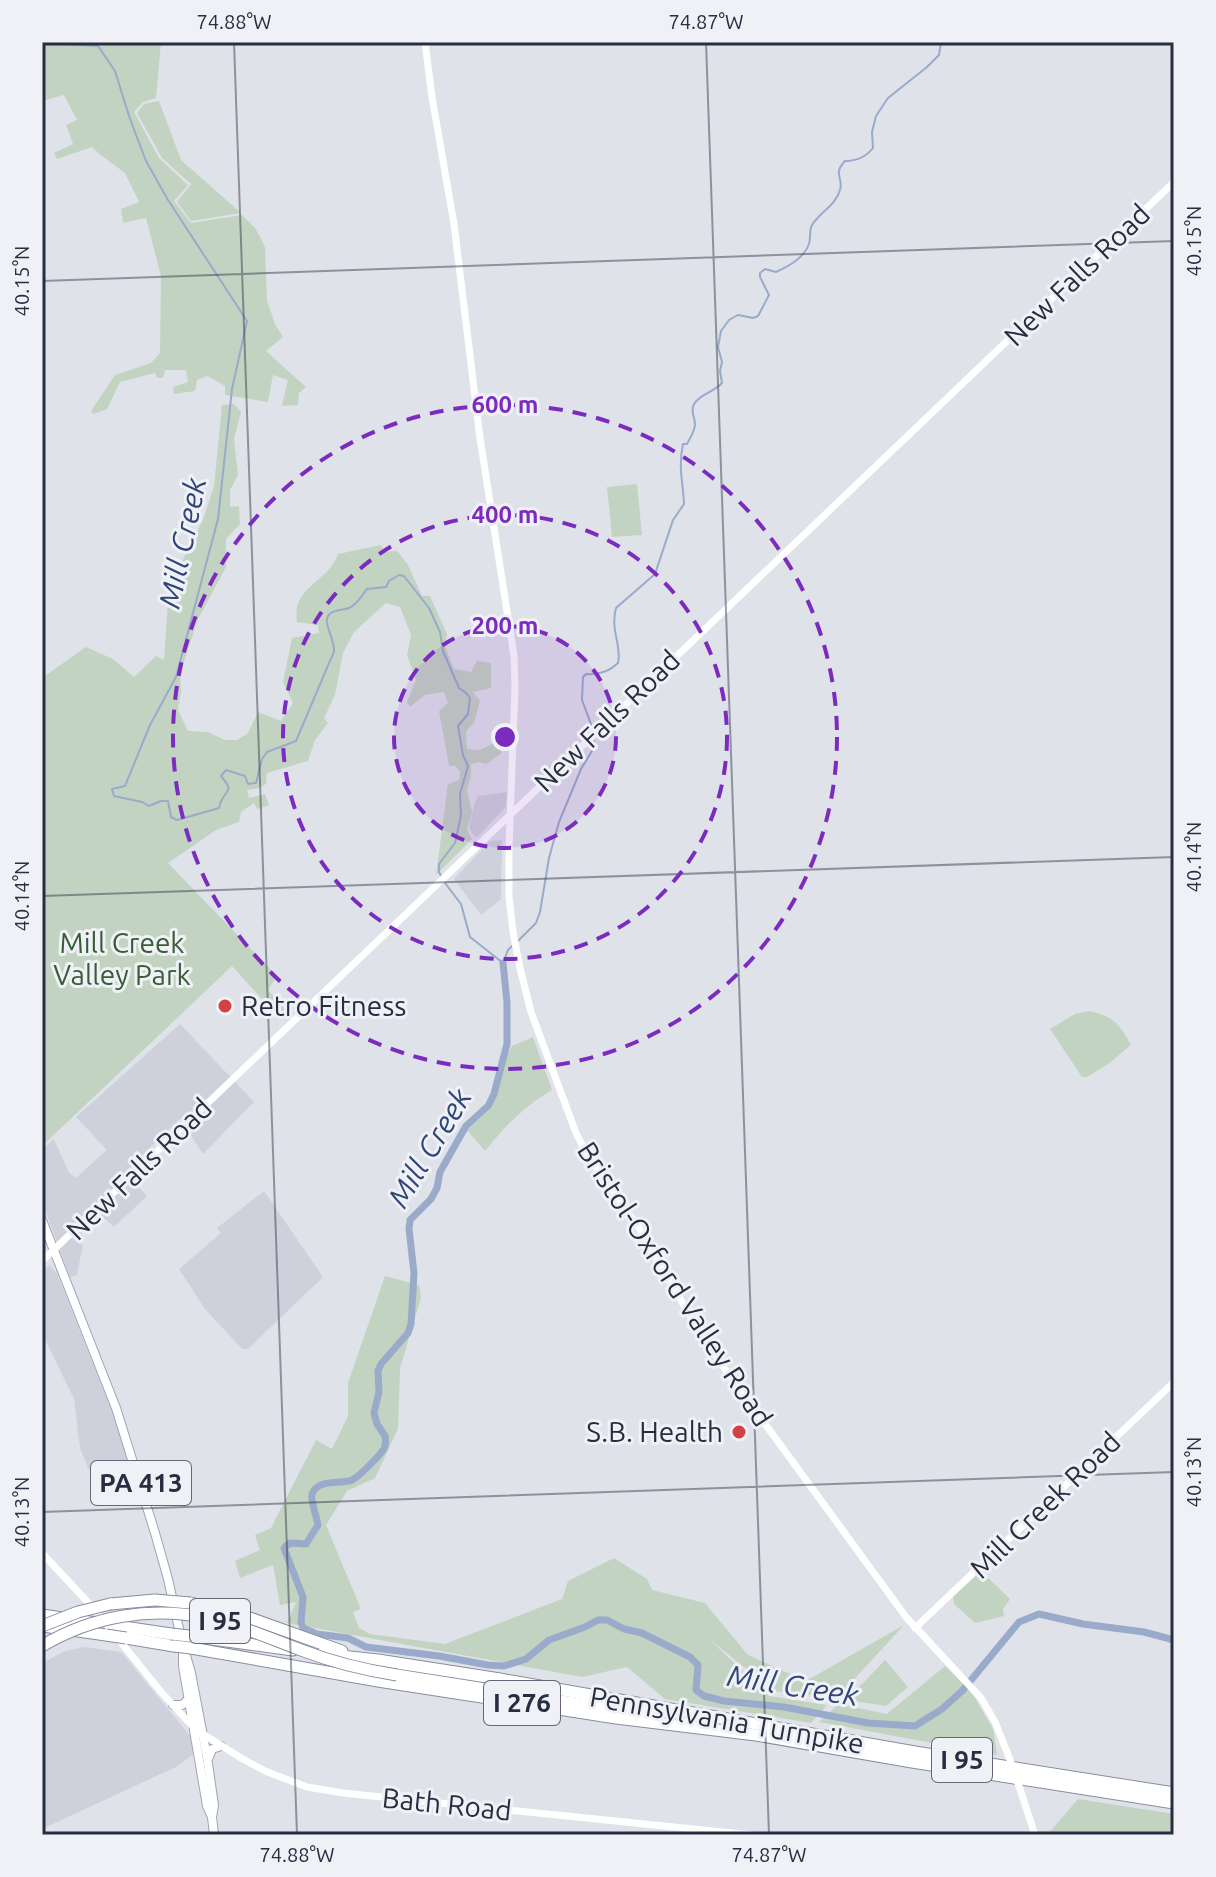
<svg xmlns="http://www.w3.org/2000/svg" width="1216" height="1877" viewBox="0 0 1216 1877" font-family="Ubuntu,sans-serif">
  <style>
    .built { fill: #ced1db }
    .green { fill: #c3d3c1 }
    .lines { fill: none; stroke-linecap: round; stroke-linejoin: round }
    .stream { stroke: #9aaaca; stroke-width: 2 }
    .river { stroke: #9aaaca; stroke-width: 7 }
    .primary-casing { stroke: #9fa4b5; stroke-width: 10 }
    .highway-casing { stroke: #878da0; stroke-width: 13 }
    .secondary { stroke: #fff; stroke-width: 7 }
    .primary { stroke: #fff; stroke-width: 8 }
    .highway { stroke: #fff; stroke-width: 11 }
    .highway-bridge-casing { stroke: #878da0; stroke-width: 13; stroke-linecap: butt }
    .secondary-bridge { stroke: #fff; stroke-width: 7 }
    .highway-bridge { stroke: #fff; stroke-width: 11 }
    .ticks { fill: none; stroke: #282e41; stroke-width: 2; stroke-opacity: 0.45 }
    .ring { fill: none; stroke: #7b2cbf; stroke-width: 4; stroke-dasharray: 14 10 }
    .poi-dot { fill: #d24143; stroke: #eff1f7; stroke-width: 3 }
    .labels { text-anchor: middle; stroke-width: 6; stroke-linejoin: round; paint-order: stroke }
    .shield { fill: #eff1f7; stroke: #646878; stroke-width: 2 }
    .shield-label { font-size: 26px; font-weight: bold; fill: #282e41 }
    .street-label { font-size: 28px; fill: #282e41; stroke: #eff1f7 }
    .park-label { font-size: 28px; fill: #375d35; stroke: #eff1f7 }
    .poi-label { font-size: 28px; fill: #282e41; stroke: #eff1f7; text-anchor: start }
    .water-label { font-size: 30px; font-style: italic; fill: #314676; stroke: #eff1f7 }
    .centre { fill: #7b2cbf; stroke: #eff1f7; stroke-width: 4 }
    .ring-label { font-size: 24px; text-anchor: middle; font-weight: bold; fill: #7b2cbf; stroke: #eff1f7; stroke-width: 6; stroke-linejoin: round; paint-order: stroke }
    .neatline { fill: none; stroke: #282e41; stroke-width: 3 }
    .ticks-label { font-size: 20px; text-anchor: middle; fill: #282e41 }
  </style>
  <rect width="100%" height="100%" fill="#e0e2e9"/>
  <g class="built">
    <polygon points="507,792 506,807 477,837 473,835 469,827 475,802 478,796"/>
    <polygon points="502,840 501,899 481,915 454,879 490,841"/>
    <polygon points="180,1024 254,1102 203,1154 180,1119 125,1172 147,1196 114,1227 92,1207 77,1221 83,1228 80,1243 83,1244 77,1275 70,1277 42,1202 42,1149 54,1139 69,1173 76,1178 107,1150 76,1117"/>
    <polygon points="264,1191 323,1277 248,1349 242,1349 205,1309 179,1269 221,1233 217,1228"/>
    <polygon points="49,1265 57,1274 113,1414 134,1474 113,1490 88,1468 80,1448 74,1399 42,1333 42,1272"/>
    <polygon points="84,1647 121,1652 191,1737 196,1752 178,1766 42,1829 42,1663 65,1651"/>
  </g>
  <g class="green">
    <polygon points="42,42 161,42 156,98 143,102 134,112 159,158 188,185 174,201 191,223 242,215 256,229 265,247 267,301 275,324 283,337 266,351 306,387 299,393 298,405 282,406 288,380 273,375 268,402 225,395 225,386 207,376 197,380 195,391 174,394 173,387 188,382 186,370 165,370 163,378 157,378 155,373 120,382 107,409 93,414 91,411 115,375 151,363 160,353 161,276 146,218 123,223 121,209 139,202 125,173 102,156 92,147 57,159 54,153 73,144 66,125 77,120 64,95 42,101"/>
    <polygon points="159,101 181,160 241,213 191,221 177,202 191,184 162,158 137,113 144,104"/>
    <path d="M234,404L241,412L234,439L238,475L230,490V507L239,506L240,524L226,539V567L198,619L180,674L181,691L178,710L188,731L208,732L225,740H237L248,733L258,712L281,721L293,703L283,682L292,638L319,633L318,625L297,622C291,586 329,582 338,554L381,545L384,552L397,551L408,565L422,596H430L447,634L445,646L454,669L471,672L477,661L491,663V688L473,692L480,701L474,723L466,731L467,749L480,750L496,742L502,753L486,764L478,762L471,764V776L467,789L472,813L467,829L472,839L436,875L448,784L459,780L460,771L455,766H449L439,711L448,703L444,692L425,695L410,707L407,702L416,680L407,655L411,635L400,607L386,603L354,632L343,653L335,695L324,718L328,723L315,740L308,761L267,773L266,784L259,788L247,790L249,798L265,794L269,805L257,809L254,803L241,812L239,822L216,830L168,863L277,976L268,990L288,1013L280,1019L232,966L42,1146V678L86,647L113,659L134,677L156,656L164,660L169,587L203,520L214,486L222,405Z"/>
    <polygon points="637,484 642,535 612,537 607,487"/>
    <path d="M1089,1011C1113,1016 1119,1023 1131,1045L1108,1064L1087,1077H1082L1050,1029L1075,1014Z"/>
    <path d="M533,1037L552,1090C526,1105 504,1127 485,1151L467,1130L491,1108L506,1057L512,1046Z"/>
    <polygon points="385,1276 419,1285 421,1298 400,1368 398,1429 375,1478 347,1491 326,1525 361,1609 353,1612 359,1628 370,1634 445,1644 562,1599 568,1581 614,1558 647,1579 652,1590 705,1603 748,1655 806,1681 904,1625 837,1698 774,1691 709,1639 769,1696 827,1705 811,1723 665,1699 627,1667 582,1677 287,1623 296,1602 280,1605 273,1565 240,1578 235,1561 260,1550 255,1535 271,1528 316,1440 332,1449 348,1416 348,1383"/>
    <polygon points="980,1572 983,1573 1010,1599 1003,1609 1004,1616 975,1623 954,1604 953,1597"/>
    <polygon points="885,1660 908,1687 886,1706 847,1700"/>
    <polygon points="945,1666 970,1689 993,1729 997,1755 819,1722 839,1704 887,1714"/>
    <polygon points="1078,1799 1174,1814 1174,1835 1047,1835"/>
  </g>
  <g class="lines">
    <g class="stream">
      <path d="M42,43L98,46L115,71L130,119L146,161L168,200L247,321L232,389L218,519L176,677L150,725L125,786L112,789L114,796L142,802L149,806L161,801H168L171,817L177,820L219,808C223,788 237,795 221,776L226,770L245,776L248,784L256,783L262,759L267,752L296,741L329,663C331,659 333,655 334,651C335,641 325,626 327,619C329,609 342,611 349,608C357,605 362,595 367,589L386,587L389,581L399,575L404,576L429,608L440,632L443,651L459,688L466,693L470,698L468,714L458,726L463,755L468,766L460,794L461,815L455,843L439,864V872L442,878"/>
      <path d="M592,727L582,700L583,677L586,674C599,675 609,672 618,663C622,645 610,631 616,608L655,574L673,520L684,504C683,481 678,468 683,444H687C690,438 695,431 695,424C695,417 690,412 694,404C700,394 714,392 722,383L720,371L722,362L718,347L721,331L729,320L738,315L753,318L758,316L769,295L760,277V273L765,269L776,272C789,266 804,258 809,244C811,237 809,231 812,225C820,212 836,205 840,190C844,177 832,175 845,161C856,161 866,157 873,148L872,132L876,116L888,98L927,67L939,55L941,42"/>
      <polyline points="445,883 461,904 470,937 503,963 508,950 512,946"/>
      <polyline points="517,942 536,923 540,912 549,858 559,822 581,769 592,751 594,741"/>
    </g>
    <path class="river" d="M503,963L507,1002V1044L494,1094L488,1106L466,1126L440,1172L437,1188L431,1199L410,1220L409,1229L414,1273L411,1324L408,1333L381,1364L378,1371L379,1392L374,1413L377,1424L385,1436C386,1441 386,1444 384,1449C379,1456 360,1476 352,1480C340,1485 318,1478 312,1494C310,1499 317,1518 318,1525L306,1544L290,1543L284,1548L303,1597L301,1623L303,1628L317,1634L348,1638L366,1647L439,1656L488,1665L504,1666L526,1659L549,1640L585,1627L598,1620H607L624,1629L642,1633L690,1657L698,1665L696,1690L704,1696L724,1701L784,1707L868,1723L915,1726L942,1709L962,1691L1019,1622L1039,1614L1083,1624L1144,1632L1174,1640"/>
    <defs>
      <g id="primary">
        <polyline points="42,1220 116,1408 155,1533 168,1579 183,1647 183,1666 207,1806 212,1817"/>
        <polyline points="185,1652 191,1673 207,1757 214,1805 212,1817 214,1835"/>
        <polyline points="173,1705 182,1705 189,1699"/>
        <polyline points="209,1757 212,1749 221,1746"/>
      </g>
      <g id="highway">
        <polyline points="190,1603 233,1612 342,1651"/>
        <polyline points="110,1604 155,1600"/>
        <polyline points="42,1615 96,1623"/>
        <polyline points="43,1626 106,1635"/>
        <polyline points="117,1626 171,1634"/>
        <polyline points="189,1636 293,1650"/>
        <polyline points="126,1638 174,1646"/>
        <polyline points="191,1648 378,1681 616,1718 756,1735 912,1762 1174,1803"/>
        <polyline points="322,1654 378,1660 500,1679 915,1752 1174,1793"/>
        <polyline points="397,1675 657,1716"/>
      </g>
    </defs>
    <use href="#primary" class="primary-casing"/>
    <use href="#highway" class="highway-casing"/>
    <g class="secondary">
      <polyline points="425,42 432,97 454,224 480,438 514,656 515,688 509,846 509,896 513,932 520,968 531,1012 576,1133 589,1158 639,1228 693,1321 722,1365 906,1617 981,1698 995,1722 1009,1757"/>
      <polyline points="42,1261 1174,182"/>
      <polyline points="42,1553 95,1610 161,1692 195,1729 241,1758 265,1771 307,1787 343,1793 752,1835"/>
      <polyline points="915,1628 1174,1382"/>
      <polyline points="1019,1786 1035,1835"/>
    </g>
    <use href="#primary" class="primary"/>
    <use href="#highway" class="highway"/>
    <defs>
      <g id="highway-bridge">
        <polyline points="155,1600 190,1603"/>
        <polyline points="42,1626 78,1612 110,1604"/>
        <polyline points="171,1634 189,1636"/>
        <polyline points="106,1635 126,1638"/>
        <path d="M42,1646C92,1616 151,1606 208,1618C240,1625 271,1639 301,1650C332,1662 364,1670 397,1675"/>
        <polyline points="174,1646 191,1648"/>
      </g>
    </defs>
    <use href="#highway-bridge" class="highway-bridge-casing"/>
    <polyline class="secondary-bridge" points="1009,1757 1019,1786"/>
    <use href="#highway-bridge" class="highway-bridge"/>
  </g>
  <path class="ticks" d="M234,42L297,1835M706,42L769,1835M42,281L1174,241M42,896L1174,857M42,1512L1174,1472"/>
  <circle cx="505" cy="737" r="111" fill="#7b2cbf" fill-opacity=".12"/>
  <g class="ring">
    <circle cx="505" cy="737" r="111"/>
    <circle cx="505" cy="737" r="222"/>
    <circle cx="505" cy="737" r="332"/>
  </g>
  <g class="poi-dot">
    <circle cx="225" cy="1006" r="8"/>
    <circle cx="739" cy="1432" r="8"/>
  </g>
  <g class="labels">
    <g class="shield">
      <rect x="91" y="1461" width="100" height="44" rx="6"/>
      <rect x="190" y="1599" width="60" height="44" rx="6"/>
      <rect x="484" y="1681" width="76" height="44" rx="6"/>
      <rect x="932" y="1738" width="60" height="44" rx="6"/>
    </g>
    <g class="shield-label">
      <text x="141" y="1492">PA 413</text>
      <text x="220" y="1630">I 95</text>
      <text x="522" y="1712">I 276</text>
      <text x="962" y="1769">I 95</text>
    </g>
    <g class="street-label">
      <text transform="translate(1077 275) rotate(-44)" y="10">New Falls Road</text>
      <text transform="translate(607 721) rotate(-44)" y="10">New Falls Road</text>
      <text transform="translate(139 1169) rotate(-44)" y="10">New Falls Road</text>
      <text transform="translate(675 1284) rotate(57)" y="10">Bristol-Oxford Valley Road</text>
      <text transform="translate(1045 1505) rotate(-44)" y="10">Mill Creek Road</text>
      <text transform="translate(727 1720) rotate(10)" y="10">Pennsylvania Turnpike</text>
      <text transform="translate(447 1804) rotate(6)" y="10">Bath Road</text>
    </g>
    <g class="park-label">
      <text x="122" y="953">Mill Creek<tspan x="122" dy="32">Valley Park</tspan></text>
    </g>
    <g class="poi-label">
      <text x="241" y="1016">Retro Fitness</text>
      <text x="723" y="1442" text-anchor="end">S.B. Health</text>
    </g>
    <g class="water-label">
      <text transform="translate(183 543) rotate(-78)" y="10">Mill Creek</text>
      <text transform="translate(430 1148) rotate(-59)" y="10">Mill Creek</text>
      <text transform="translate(793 1686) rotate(9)" y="10">Mill Creek</text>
    </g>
  </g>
  <circle cx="505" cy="737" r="12" class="centre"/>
  <g class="ring-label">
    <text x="505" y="413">600 m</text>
    <text x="505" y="523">400 m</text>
    <text x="505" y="634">200 m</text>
  </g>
  <rect width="1216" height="1877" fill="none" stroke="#eff1f7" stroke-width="88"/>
  <rect x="44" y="44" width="1128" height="1789" class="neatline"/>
  <g class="ticks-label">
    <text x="234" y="29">74.88°W</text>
    <text x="706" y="29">74.87°W</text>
    <text transform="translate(1194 241) rotate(-90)" y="7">40.15°N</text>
    <text transform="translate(22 281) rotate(-90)" y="7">40.15°N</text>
    <text transform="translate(1194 857) rotate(-90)" y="7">40.14°N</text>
    <text transform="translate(22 896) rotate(-90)" y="7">40.14°N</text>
    <text transform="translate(1194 1472) rotate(-90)" y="7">40.13°N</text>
    <text transform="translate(22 1512) rotate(-90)" y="7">40.13°N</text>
    <text x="297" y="1862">74.88°W</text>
    <text x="769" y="1862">74.87°W</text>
  </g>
</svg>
